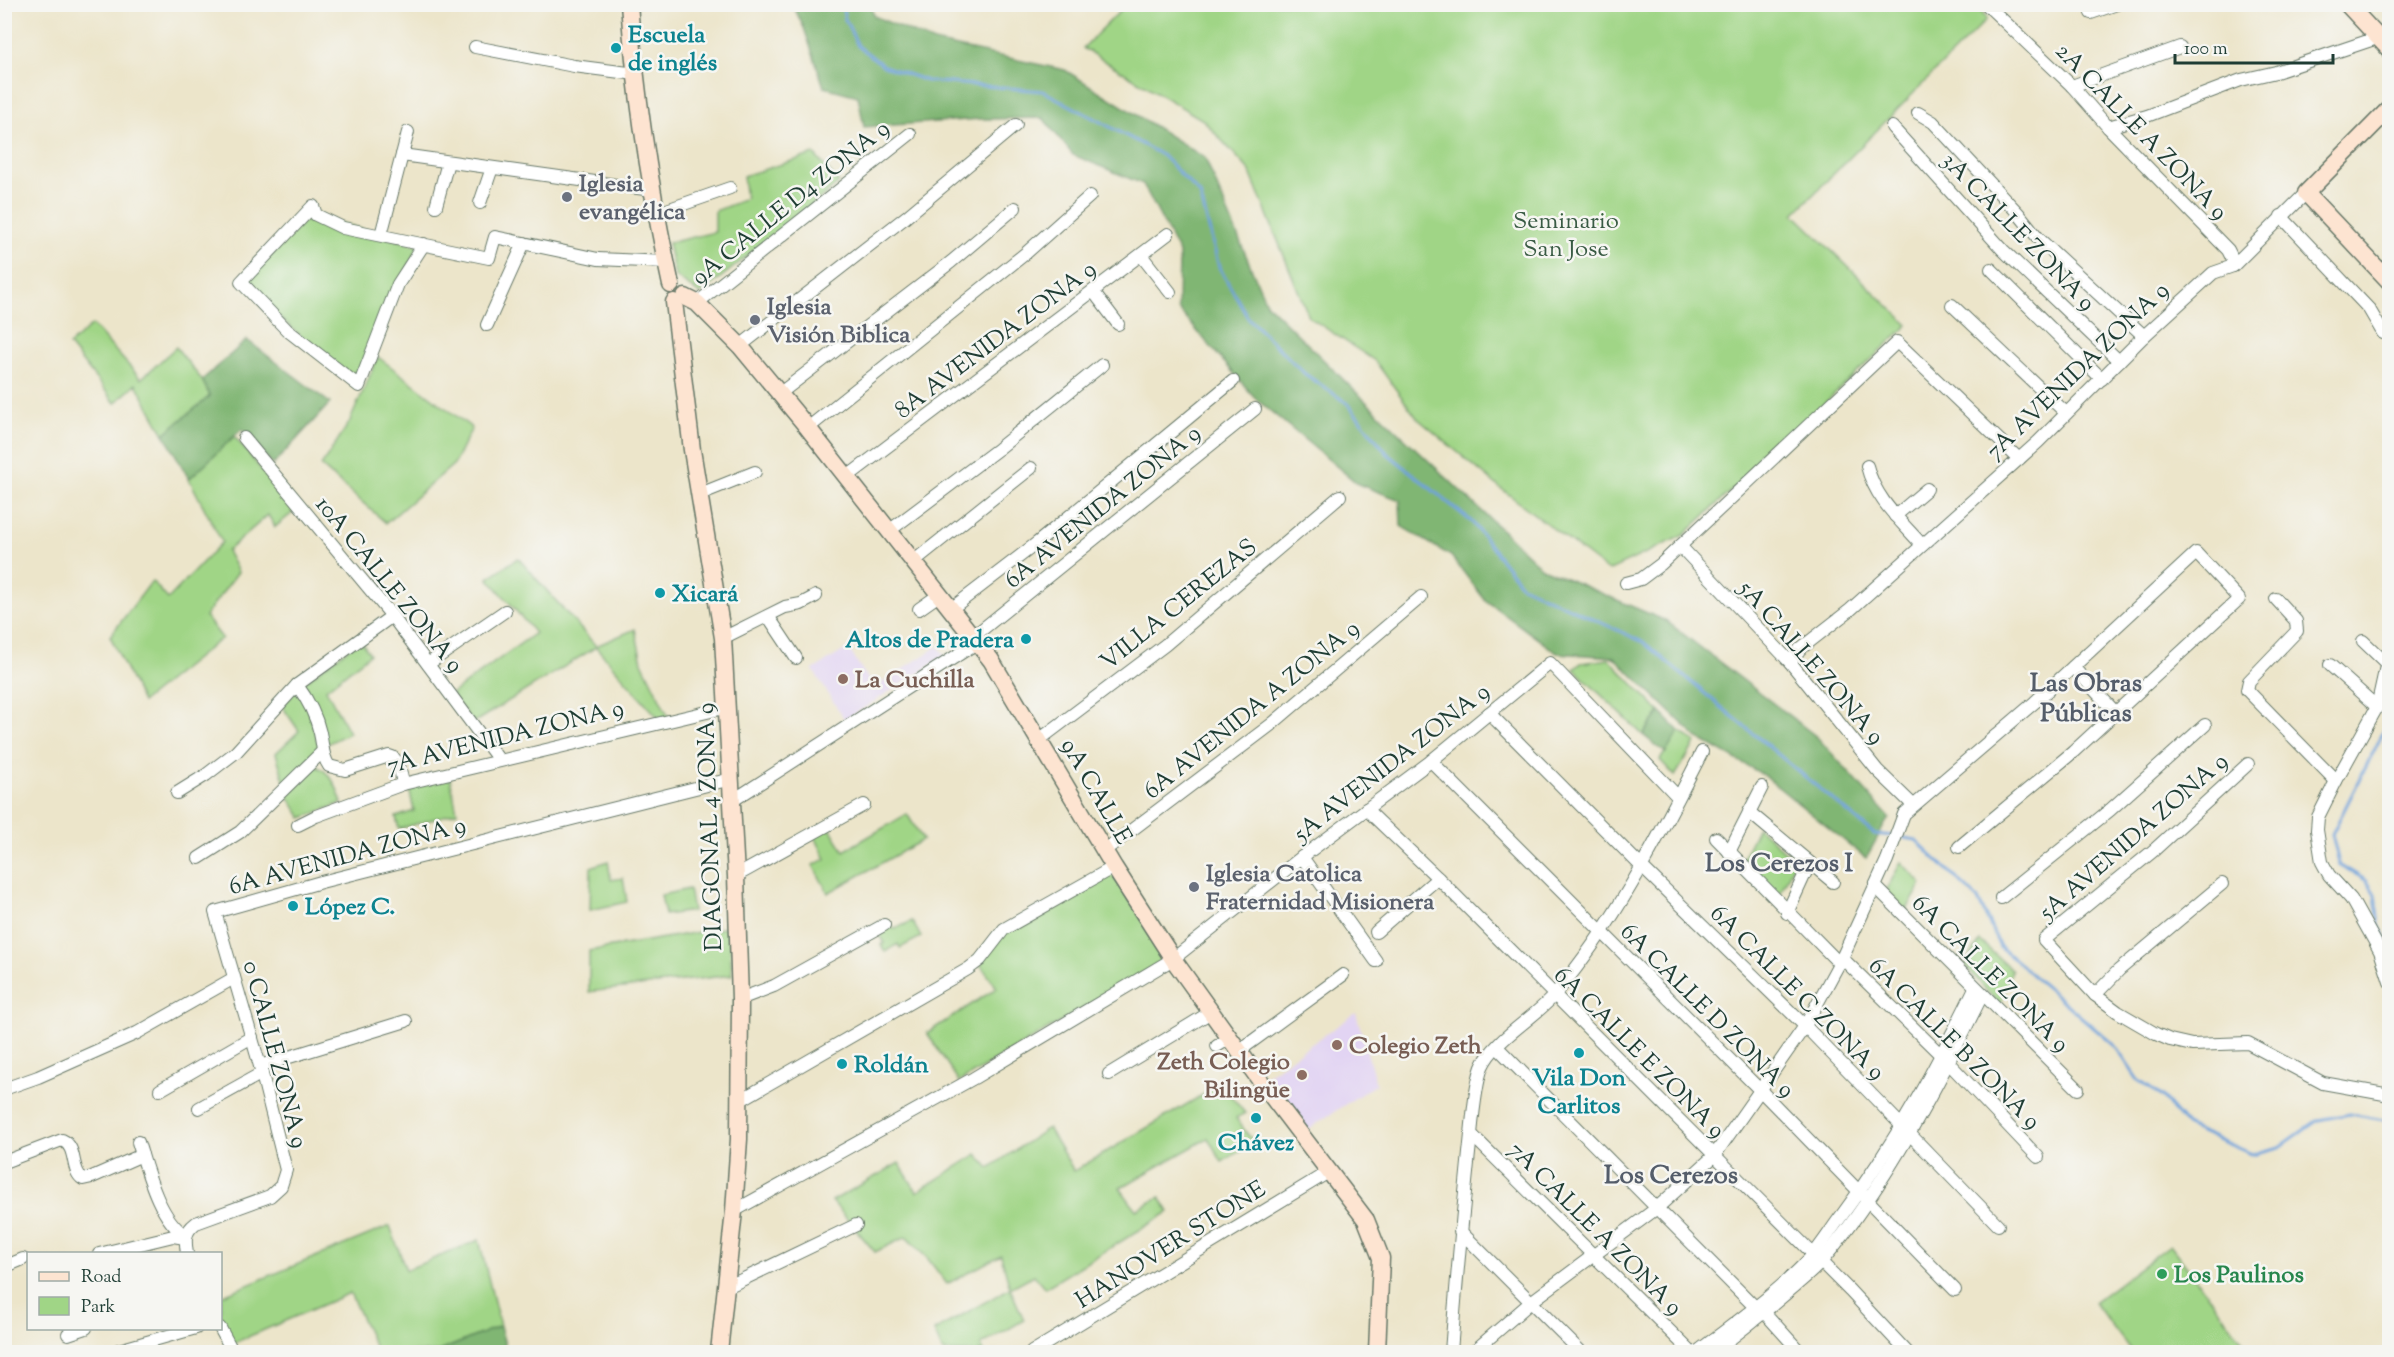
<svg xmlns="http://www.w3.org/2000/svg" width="2394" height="1357" viewBox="0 0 2394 1357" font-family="'Sorts Mill Goudy',serif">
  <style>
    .built { fill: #e2d4f3 }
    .green { fill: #a0d586; stroke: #60895d; stroke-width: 1.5 }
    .forest { fill: #80b673; stroke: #507a54; stroke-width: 1.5 }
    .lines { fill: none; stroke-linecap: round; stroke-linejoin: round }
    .stream { stroke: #6fa2da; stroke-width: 3 }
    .street-casing { stroke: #677868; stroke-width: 14 }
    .secondary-casing { stroke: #677868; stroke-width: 19 }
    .street { stroke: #fff; stroke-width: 12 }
    .secondary { stroke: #fde4d1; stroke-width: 16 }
    .culture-dot { fill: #0f9aa8; stroke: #f6f6f2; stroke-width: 2 }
    .worship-dot { fill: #6b7280; stroke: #f6f6f2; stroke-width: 2 }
    .education-dot { fill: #8d6e63; stroke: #f6f6f2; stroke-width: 2 }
    .leisure-dot { fill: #2e9e5b; stroke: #f6f6f2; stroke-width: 2 }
    .labels { text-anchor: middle; stroke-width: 5; stroke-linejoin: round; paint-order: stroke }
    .culture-label { font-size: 24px; font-weight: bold; fill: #0d838f; stroke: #f6f6f2; text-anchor: start }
    .street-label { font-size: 24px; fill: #1f3d34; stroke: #f6f6f2 }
    .worship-label { font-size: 24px; font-weight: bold; fill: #5b616d; stroke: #f6f6f2; text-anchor: start }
    .park-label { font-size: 24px; fill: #395b44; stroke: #f6f6f2 }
    .education-label { font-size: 24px; font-weight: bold; fill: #785e54; stroke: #f6f6f2; text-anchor: start }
    .leisure-label { font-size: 24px; font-weight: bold; fill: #27864d; stroke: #f6f6f2; text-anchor: start }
    .neighbourhood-label { font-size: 26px; font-weight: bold; fill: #545d6a; stroke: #f6f6f2 }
  </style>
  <rect width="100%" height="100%" fill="#f6f6f2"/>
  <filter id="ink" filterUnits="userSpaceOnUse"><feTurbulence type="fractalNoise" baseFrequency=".0167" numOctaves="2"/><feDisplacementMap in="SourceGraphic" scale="12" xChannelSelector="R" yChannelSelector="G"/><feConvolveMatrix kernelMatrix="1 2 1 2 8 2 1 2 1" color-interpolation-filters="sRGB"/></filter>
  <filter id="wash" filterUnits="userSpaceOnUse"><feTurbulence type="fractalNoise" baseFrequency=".008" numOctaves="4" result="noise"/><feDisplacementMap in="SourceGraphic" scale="24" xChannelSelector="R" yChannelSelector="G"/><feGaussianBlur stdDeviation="1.35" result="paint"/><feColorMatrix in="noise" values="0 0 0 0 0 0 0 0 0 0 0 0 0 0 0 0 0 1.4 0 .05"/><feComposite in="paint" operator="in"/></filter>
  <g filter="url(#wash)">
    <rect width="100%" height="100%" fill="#ece5ca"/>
    <g class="built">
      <polygon points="938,646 945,656 845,720 813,670 848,648 874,688"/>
      <polygon points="1356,1013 1376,1084 1304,1132 1263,1078"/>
    </g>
    <g class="green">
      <polygon points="1127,4 1974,4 1987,19 1794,214 1908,325 1684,535 1608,571 1499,487 1417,418 1375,361 1309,317 1249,170 1203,120 1083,48"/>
      <polygon points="814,154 839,183 700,294 675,276 668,243 715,232 715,211 746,199 743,176"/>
      <polygon points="311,214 418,246 362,369 351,376 317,351 252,292 245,281"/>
      <polygon points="92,325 141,379 176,347 202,380 210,396 164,434 136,384 115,403 69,345"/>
      <polygon points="378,357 472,428 454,464 386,523 321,466 349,423"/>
      <polygon points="234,436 295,511 275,527 268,515 227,551 238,572 205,616 222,638 142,702 110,636 152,581 168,599 222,542 189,479"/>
      <polygon points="518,558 596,646 635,629 642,662 670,720 662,722 596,647 473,723 451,694 535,633 488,578"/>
      <polygon points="360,640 370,654 326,689 349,733 325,745 300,685"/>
      <polygon points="1609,659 1660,712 1643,735 1574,669 1581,663"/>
      <polygon points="297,689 306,701 320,749 285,784 276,753 299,731 282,706"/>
      <polygon points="1679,731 1696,742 1675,776 1660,760"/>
      <path d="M316,766C333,774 336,786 342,803L302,818L287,795L306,772Z"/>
      <polygon points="449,773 457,812 399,829 396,817 414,811 408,783"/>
      <polygon points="907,814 923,840 828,893 813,865 826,859 813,833 828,825 844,851"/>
      <polygon points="1758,827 1795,861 1779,896 1742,860"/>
      <polygon points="608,861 611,880 623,878 627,902 590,910 591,867"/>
      <polygon points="1901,862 1922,884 1906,911 1886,891"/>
      <polygon points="1111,872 1168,958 959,1082 927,1033 997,988 980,964 1003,933"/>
      <polygon points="689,889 693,911 665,915 661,895"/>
      <polygon points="912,921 921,937 900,948 898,944 885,952 881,945 885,943 876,929 884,925 895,929"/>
      <polygon points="729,927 732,975 589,992 589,951"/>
      <polygon points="1980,941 2012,970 2000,1006 1965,965"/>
      <polygon points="1221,1084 1245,1113 1236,1118 1248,1135 1256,1141 1222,1162 1208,1138 1120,1188 1136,1210 1160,1197 1169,1212 1045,1288 1034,1275 1010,1288 1024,1320 981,1345 984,1352 943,1352 934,1331 1010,1288 1001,1255 947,1284 928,1259 906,1237 875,1252 832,1201 899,1163 917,1192 977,1154 989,1168 1048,1128 1074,1171"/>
      <polygon points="390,1226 406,1270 479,1240 500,1326 437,1352 377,1352 350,1293 229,1345 220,1328 221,1296"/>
      <polygon points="2170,1245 2251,1352 2132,1352 2094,1302"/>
    </g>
    <g class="forest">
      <polygon points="793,5 870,5 874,16 934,42 1065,70 1205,158 1266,303 1359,395 1542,568 1666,621 1817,737 1889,817 1866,858 1762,774 1696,737 1614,657 1557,653 1485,600 1451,556 1401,526 1400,500 1358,484 1256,399 1178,309 1179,253 1143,184 1073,155 1043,118 981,119 864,127 858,96 824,87 804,28"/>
      <polygon points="247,340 330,403 273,465 242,429 189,479 164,434 210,396 202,380"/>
      <polygon points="1660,712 1679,731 1666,753 1643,735"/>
      <polygon points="500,1326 507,1352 437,1352"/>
    </g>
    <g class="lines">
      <g class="stream">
        <polyline points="842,4 845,19 858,46 884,66 927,81 1043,91 1162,155 1200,194 1219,267 1248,318 1305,374 1347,403 1387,453 1472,522 1522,586 1643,642 1874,834 1893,836"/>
        <polyline points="2390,719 2332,834 2339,864 2367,881 2375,894 2379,926 2390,948"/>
        <polyline points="1900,837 1916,840 1978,899 2000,947 2115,1046 2138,1080 2162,1097 2187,1126 2252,1154 2280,1147 2318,1120 2350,1114 2390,1121"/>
      </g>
    </g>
  </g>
  <g filter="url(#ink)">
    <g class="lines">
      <defs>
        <g id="street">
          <polyline points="1986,4 2072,86 2108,127 2228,250 2233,260 2233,266"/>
          <polyline points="2091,13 2117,4"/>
          <polyline points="475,47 574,66 636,74"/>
          <polyline points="2072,86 2180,47"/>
          <polyline points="1918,113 1933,122 2018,213 2039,239 2144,336"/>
          <polyline points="1892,127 2003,250 2119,361"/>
          <polyline points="2108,127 2147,116 2241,80 2276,72 2377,38"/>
          <polyline points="402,155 652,190"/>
          <polyline points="480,203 492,168"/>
          <polyline points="436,206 448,162"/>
          <polyline points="655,214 730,188"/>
          <polyline points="2281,216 2369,309 2383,333"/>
          <polyline points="381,235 408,132"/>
          <polyline points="424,244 398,284 359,386 287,330 241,282 313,206 316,215 343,228 489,258 495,237 598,259 666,262"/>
          <polyline points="1141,255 1170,292"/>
          <polyline points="1991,269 2102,379"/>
          <polyline points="1093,291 1118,324"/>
          <polyline points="697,303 910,134"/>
          <polyline points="1952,305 2066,413"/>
          <polyline points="487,325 524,243"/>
          <polyline points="740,346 906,217 1016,125"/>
          <polyline points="779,394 951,262 1015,208"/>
          <polyline points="808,428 1026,253 1090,196"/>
          <polyline points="244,438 392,616 499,760"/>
          <path d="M1867,466C1875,499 1900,520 1922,545"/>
          <polyline points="847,477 1168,234"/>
          <polyline points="700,494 755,472"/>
          <polyline points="1895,516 1927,489"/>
          <polyline points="889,531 998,449 1102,365"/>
          <polyline points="1680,546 1790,662 1877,770 1913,805"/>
          <polyline points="913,562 1031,468"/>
          <polyline points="1626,583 1641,579 1661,564 1897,342 2019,459"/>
          <polyline points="2276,599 2296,621 2297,631 2249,681 2247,690 2336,781"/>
          <polyline points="919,609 939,595"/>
          <polyline points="951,609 1037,543 1233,381"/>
          <polyline points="768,616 796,658"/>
          <polyline points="974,636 1255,409"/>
          <polyline points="723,638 785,607 801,604 816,596"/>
          <polyline points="2363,641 2387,664"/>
          <polyline points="2390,661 2386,666 2377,707 2336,781 2318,817 2317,830 2322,862 2329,875 2351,899 2380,951 2390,982"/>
          <polyline points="1790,662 1800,649 1850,610 2038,442 2144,336 2201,284 2213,273 2233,266 2306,193"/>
          <polyline points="428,664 505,611"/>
          <polyline points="2330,665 2377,707"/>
          <polyline points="2073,667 2116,713"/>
          <path d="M297,685C308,700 316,715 320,733C323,745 322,756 329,766L345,770L389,756C400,758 401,775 403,784"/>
          <polyline points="1489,713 1642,867 1805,1026 1998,1225"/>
          <polyline points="1039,740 1165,645 1340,496"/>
          <polyline points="1431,761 1761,1091 1955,1290"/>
          <polyline points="2248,764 2153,851 2044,940 2095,995 2118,1012 2156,1034 2170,1040 2192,1045 2248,1043 2323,1083 2390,1095"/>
          <polyline points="177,793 206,775 236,752 297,685 392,616"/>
          <polyline points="732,801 978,642"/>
          <polyline points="1366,809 1438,878 1850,1291 1907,1352"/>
          <polyline points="1749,812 1833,882"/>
          <polyline points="298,825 316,816 403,784 728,707"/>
          <polyline points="1716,838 1839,963"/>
          <polyline points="1104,851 1272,724 1421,597"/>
          <polyline points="1729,852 1762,787"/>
          <polyline points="1302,857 1376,961"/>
          <polyline points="199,858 240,832 323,751"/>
          <polyline points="736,876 864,805"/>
          <polyline points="1875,886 2078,1089"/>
          <polyline points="2001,898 2110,810 2205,725"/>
          <polyline points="1787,913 1809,865"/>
          <polyline points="1376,932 1438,878"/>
          <polyline points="1842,958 1942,1056 2038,1157"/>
          <polyline points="2095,995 2119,970 2222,884"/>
          <polyline points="740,999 774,986 884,925"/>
          <polyline points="1217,1046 1230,1038"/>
          <polyline points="1498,1048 1755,1307 1764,1312 1800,1352"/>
          <polyline points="1239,1051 1343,975"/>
          <polyline points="260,1066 406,1021"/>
          <polyline points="1109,1074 1211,1012"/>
          <polyline points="4,1089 38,1077 137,1033 234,978"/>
          <polyline points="160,1090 252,1037"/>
          <polyline points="739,1101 968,969 980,960 1004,929 1114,867"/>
          <polyline points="199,1108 262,1073"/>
          <polyline points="1471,1134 1691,1352"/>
          <path d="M138,1142C147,1170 159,1219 185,1235"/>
          <path d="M4,1162L62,1140C78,1147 70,1171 83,1179L92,1177L142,1155"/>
          <polyline points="734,1211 974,1078 1173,959 1302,857 1431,761 1550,663 1678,797"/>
          <polyline points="1460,1231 1581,1352"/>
          <polyline points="99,1254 173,1236 185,1238"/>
          <path d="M187,1254C185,1240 184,1232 196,1223L270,1196L281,1186L286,1170L260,1066L215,912L321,882L731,779"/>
          <polyline points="4,1267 23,1259"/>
          <polyline points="725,1288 856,1225"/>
          <polyline points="220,1328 233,1352"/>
          <polyline points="68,1334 86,1328"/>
          <polyline points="112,1352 196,1328"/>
          <polyline points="1032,1352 1330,1171"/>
          <path d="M1451,1352C1456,1286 1462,1219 1469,1153C1472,1129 1474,1089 1482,1067C1494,1039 1538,1016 1556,993C1617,921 1659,836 1702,752"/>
          <polyline points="1473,1352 1531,1302 1657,1208 1714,1156 1805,1026 1842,958 1887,860 1904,814 2035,702 2196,553 2239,599 2073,752 1959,847"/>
          <path d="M1697,1352C1736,1322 1779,1292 1812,1256C1823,1243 1832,1228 1842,1215C1895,1144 1936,1067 1975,988"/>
          <path d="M1713,1352C1741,1331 1768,1309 1795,1286C1804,1278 1814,1270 1822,1261C1888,1182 1937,1087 1982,995"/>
        </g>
        <g id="secondary">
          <path d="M629,4C636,99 651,193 671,285"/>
          <polyline points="2347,4 2390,50"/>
          <polyline points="2390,108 2306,193 2390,282"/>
          <polyline points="685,297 697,303 740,346 808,428 991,660 1114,867 1173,959 1267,1090 1366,1220 1381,1258 1377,1352"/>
          <polyline points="674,302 692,450 723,638 736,876 740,999 739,1139 734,1211 719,1352"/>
        </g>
      </defs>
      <use href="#street" class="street-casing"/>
      <use href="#secondary" class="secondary-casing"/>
      <use href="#street" class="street"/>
      <use href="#secondary" class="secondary"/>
    </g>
  </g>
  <g class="culture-dot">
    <circle cx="616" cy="48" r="6"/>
    <circle cx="660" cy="593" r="6"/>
    <circle cx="1026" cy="639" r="6"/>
    <circle cx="293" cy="906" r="6"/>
    <circle cx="1579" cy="1053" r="6"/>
    <circle cx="842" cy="1064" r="6"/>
    <circle cx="1256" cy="1118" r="6"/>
  </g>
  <g class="worship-dot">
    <circle cx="567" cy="197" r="6"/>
    <circle cx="755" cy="320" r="6"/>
    <circle cx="1194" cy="887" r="6"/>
  </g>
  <g class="education-dot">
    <circle cx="843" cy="679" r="6"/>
    <circle cx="1337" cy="1045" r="6"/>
    <circle cx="1302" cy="1075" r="6"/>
  </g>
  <circle class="leisure-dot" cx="2162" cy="1274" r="6"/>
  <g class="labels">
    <g class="culture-label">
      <text x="628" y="42">Escuela<tspan x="628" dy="28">de inglés</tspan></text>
      <text x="672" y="601">Xicará</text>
      <text x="1014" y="647" text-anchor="end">Altos de Pradera</text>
      <text x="305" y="914">López C.</text>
      <text x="854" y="1072">Roldán</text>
      <text x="1579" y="1085" text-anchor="middle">Vila Don<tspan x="1579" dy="28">Carlitos</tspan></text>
      <text x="1256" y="1150" text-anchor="middle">Chávez</text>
    </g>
    <g class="street-label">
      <text transform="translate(2142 131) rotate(46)" y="8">2A CALLE A ZONA 9</text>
      <text transform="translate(790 202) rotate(-39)" y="8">9A CALLE D4 ZONA 9</text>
      <text transform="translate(2019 231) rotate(46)" y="8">3A CALLE ZONA 9</text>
      <text transform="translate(995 339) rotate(-37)" y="8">8A AVENIDA ZONA 9</text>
      <text transform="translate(2077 370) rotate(-44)" y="8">7A AVENIDA ZONA 9</text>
      <text transform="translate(1102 506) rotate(-39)" y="8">6A AVENIDA ZONA 9</text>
      <text transform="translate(390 584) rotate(51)" y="8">10A CALLE ZONA 9</text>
      <text transform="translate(1178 604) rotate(-39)" y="8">VILLA CEREZAS</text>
      <text transform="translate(1812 662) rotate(49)" y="8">5A CALLE ZONA 9</text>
      <text transform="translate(1251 709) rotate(-39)" y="8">6A AVENIDA A ZONA 9</text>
      <text transform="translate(505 736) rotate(-14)" y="8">7A AVENIDA ZONA 9</text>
      <text transform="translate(1391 762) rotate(-38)" y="8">5A AVENIDA ZONA 9</text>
      <text transform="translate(1097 791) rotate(60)" y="8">9A CALLE</text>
      <text transform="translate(709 827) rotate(-92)" y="8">DIAGONAL 4 ZONA 9</text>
      <text transform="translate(2133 836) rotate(-41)" y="8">5A AVENIDA ZONA 9</text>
      <text transform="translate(347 855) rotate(-15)" y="8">6A AVENIDA ZONA 9</text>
      <text transform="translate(1991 973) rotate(45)" y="8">6A CALLE ZONA 9</text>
      <text transform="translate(1798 992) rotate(45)" y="8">6A CALLE C ZONA 9</text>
      <text transform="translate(1708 1010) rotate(45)" y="8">6A CALLE D ZONA 9</text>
      <text transform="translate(1955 1043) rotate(45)" y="8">6A CALLE B ZONA 9</text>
      <text transform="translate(1640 1052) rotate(45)" y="8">6A CALLE E ZONA 9</text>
      <text transform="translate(276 1054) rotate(75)" y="8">0 CALLE ZONA 9</text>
      <text transform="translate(1596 1228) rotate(45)" y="8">7A CALLE A ZONA 9</text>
      <text transform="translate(1170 1244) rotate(-32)" y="8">HANOVER STONE</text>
    </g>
    <g class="worship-label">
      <text x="579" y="191">Iglesia<tspan x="579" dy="28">evangélica</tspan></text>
      <text x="767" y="314">Iglesia<tspan x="767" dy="28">Visión Biblica</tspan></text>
      <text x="1206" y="881">Iglesia Catolica<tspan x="1206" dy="28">Fraternidad Misionera</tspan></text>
    </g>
    <g class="park-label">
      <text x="1566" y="228">Seminario<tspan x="1566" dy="28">San Jose</tspan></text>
    </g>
    <g class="education-label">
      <text x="855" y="687">La Cuchilla</text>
      <text x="1349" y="1053">Colegio Zeth</text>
      <text x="1290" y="1069" text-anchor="end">Zeth Colegio<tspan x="1290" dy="28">Bilingüe</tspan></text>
    </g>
    <g class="leisure-label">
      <text x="2174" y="1282">Los Paulinos</text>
    </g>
    <g class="neighbourhood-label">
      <text x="2086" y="691">Las Obras<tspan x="2086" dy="30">Públicas</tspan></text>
      <text x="1779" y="871">Los Cerezos I</text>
      <text x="1671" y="1183">Los Cerezos</text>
    </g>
  </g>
  <rect width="2394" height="1357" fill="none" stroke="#f6f6f2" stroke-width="24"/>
  <rect x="27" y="1252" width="195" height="78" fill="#f6f6f2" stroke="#a0aca6" stroke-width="1.5"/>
  <rect x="39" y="1272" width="30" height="9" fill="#fde4d1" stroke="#a0aca6" stroke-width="1.5"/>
  <text x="81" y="1282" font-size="18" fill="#1f3d34">Road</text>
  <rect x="39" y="1297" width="30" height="18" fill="#a0d586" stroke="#a0aca6" stroke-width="1.5"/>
  <text x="81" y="1312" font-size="18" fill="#1f3d34">Park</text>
  <path d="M2175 54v9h158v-9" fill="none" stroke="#1f3d34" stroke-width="3"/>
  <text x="2184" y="54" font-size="18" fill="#1f3d34" stroke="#f6f6f2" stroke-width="4.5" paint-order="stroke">100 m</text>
</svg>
